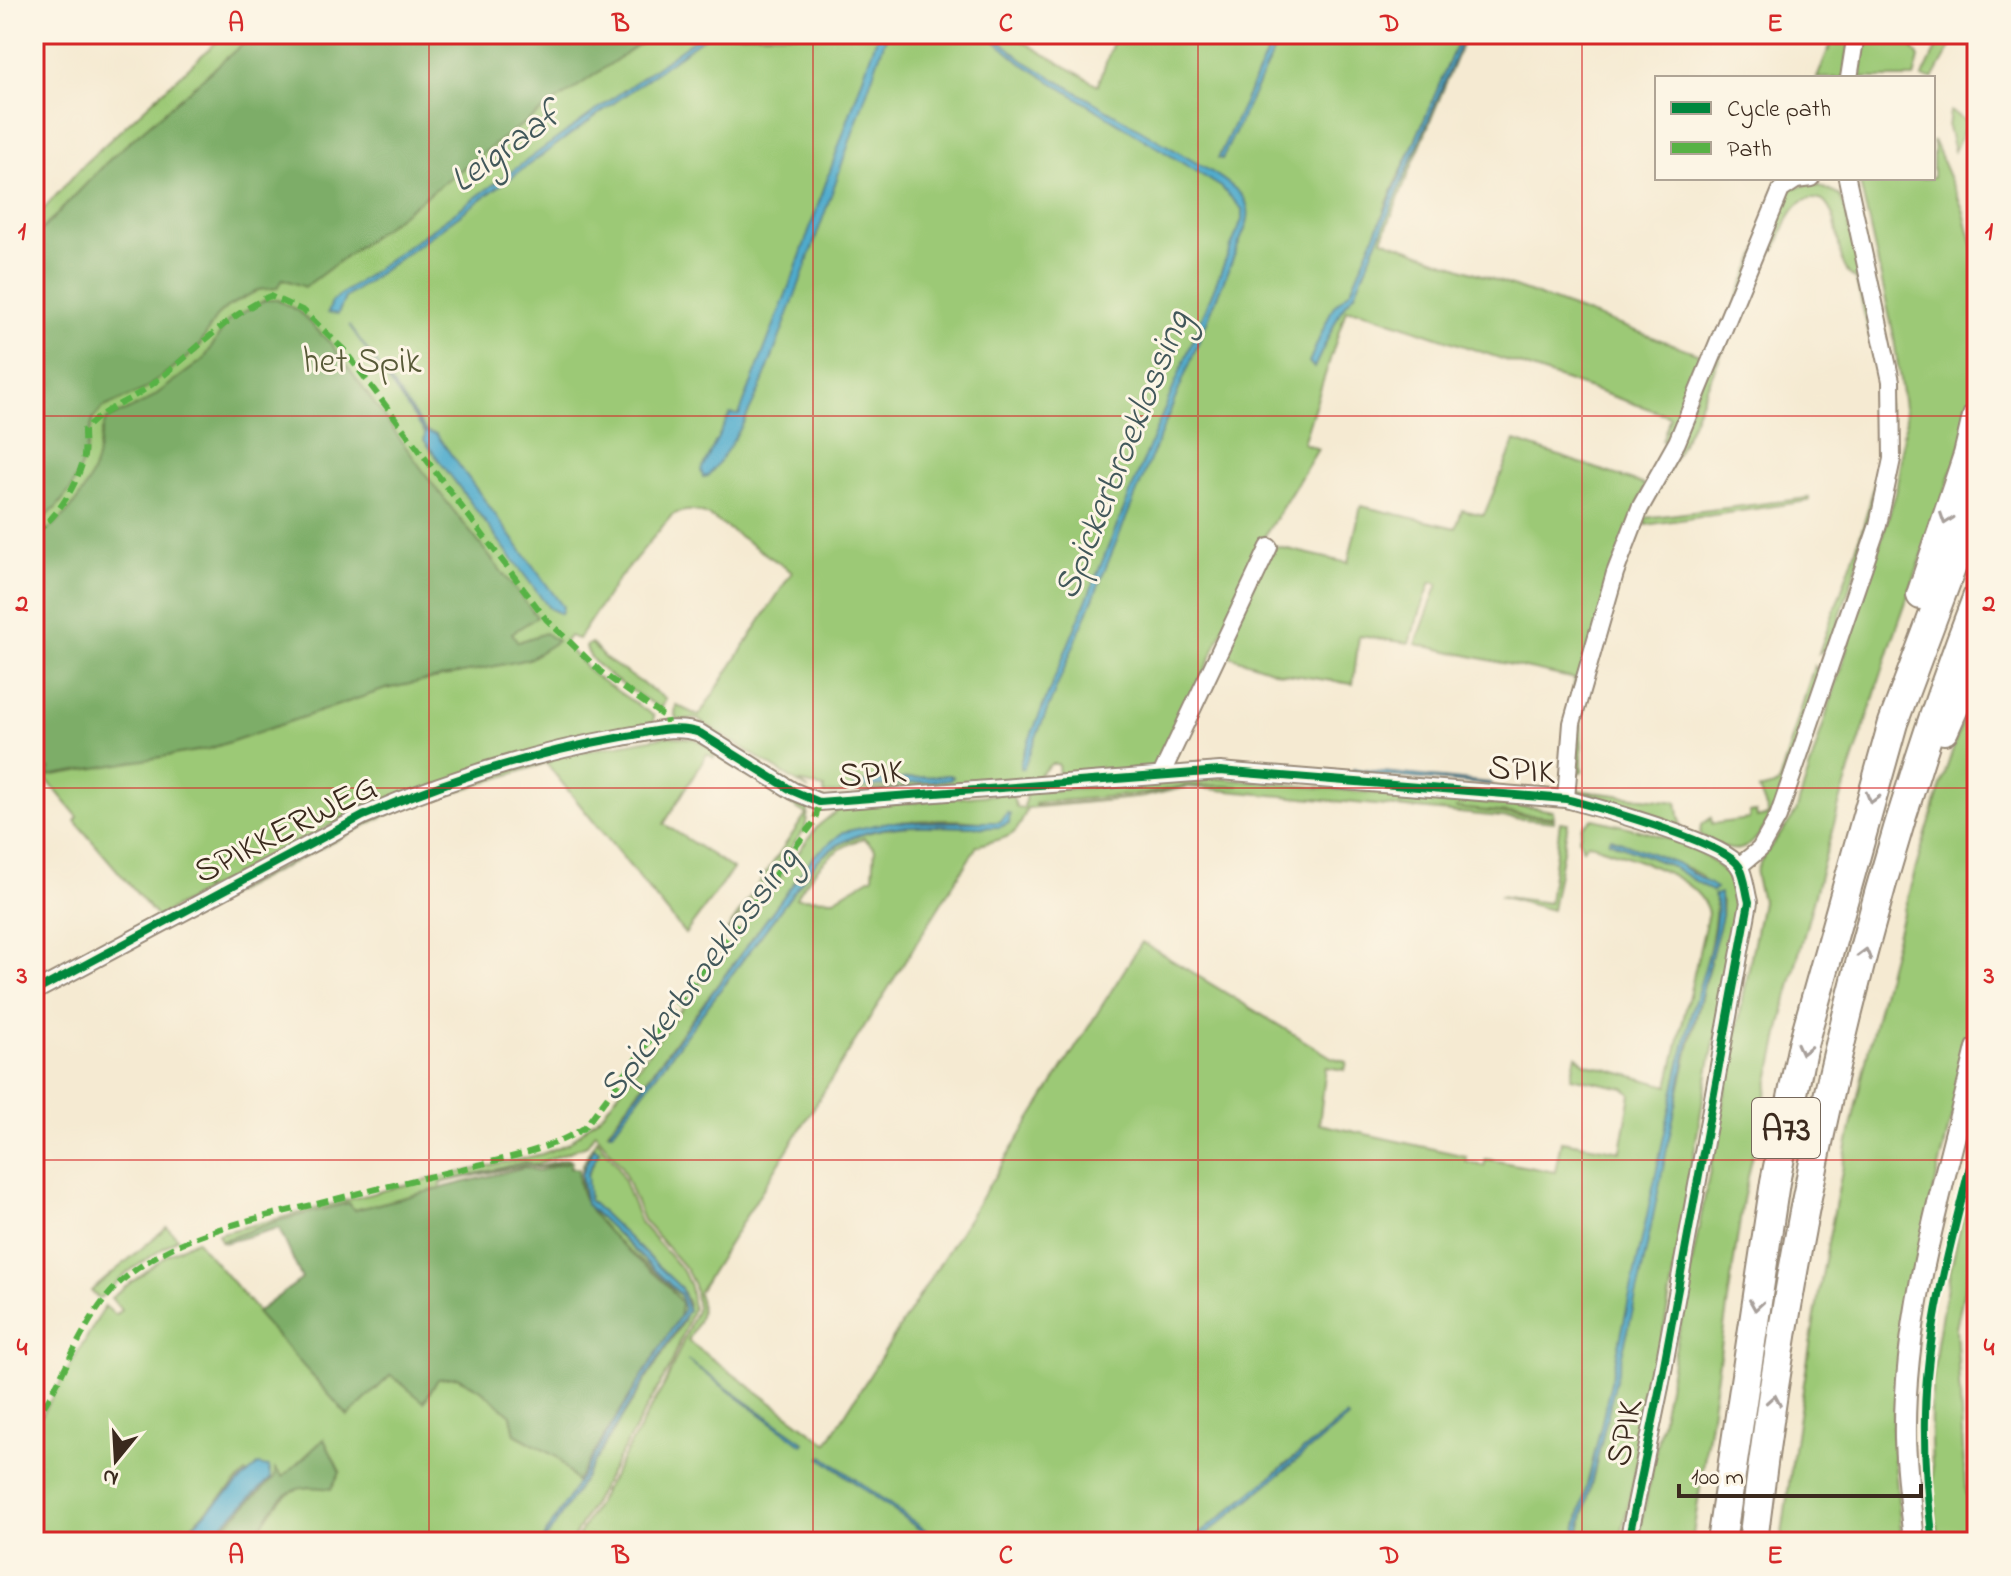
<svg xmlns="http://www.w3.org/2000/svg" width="2011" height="1576" viewBox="0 0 2011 1576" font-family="'Indie Flower',sans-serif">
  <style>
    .green { fill: #9cc976; stroke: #6c7a4a; stroke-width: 2; fill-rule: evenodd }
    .forest { fill: #7dad67; stroke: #5c6c42; stroke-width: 2 }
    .water { fill: #4faccd; stroke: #456b76; stroke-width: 2 }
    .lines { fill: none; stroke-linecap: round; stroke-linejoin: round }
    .minor-casing { stroke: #988a78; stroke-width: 20 }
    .tertiary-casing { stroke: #988a78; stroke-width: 24 }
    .motorway-casing { stroke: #988a78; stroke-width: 32 }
    .minor { stroke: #fff; stroke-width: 16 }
    .tertiary { stroke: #fff; stroke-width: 20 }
    .motorway { stroke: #fff; stroke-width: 28 }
    .quiet { stroke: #57b245; stroke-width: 6; stroke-dasharray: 12 6; stroke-linecap: butt }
    .cycleway-casing { stroke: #fcf5e5; stroke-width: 13 }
    .cycleway { stroke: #00873e; stroke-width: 8 }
    .oneway { stroke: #a79f9a }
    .grid { fill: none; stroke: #d62828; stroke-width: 2; stroke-opacity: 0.55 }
    .labels { text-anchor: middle; stroke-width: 6; stroke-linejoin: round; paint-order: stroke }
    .shield { fill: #fcf5e5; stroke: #75675a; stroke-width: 2 }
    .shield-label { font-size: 34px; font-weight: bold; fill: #3b2a1e }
    .park-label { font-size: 36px; fill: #585a38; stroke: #fcf5e5 }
    .street-label { font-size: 36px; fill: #3b2a1e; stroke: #fcf5e5 }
    .water-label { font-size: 38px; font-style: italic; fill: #42585b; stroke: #fcf5e5 }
    .neatline { fill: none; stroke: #d62828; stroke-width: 3 }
    .grid-label { font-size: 26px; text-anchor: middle; font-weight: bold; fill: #d62828 }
  </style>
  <rect width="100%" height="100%" fill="#fcf5e5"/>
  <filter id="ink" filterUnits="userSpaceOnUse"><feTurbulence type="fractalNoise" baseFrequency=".0125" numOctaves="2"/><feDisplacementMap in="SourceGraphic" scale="16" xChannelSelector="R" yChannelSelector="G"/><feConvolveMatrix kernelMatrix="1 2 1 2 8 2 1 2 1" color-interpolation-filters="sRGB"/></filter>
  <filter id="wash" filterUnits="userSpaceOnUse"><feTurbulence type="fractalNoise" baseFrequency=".006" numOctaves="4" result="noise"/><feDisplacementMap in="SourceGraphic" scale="32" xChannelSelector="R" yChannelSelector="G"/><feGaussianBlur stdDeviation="1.8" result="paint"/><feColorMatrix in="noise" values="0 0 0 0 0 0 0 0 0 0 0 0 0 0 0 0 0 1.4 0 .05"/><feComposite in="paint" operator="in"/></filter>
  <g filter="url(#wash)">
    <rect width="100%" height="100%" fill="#f5ead2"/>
    <g class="green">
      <path d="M225,34H1010L1098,85L1116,34H1466L1382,239L1708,357L1672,444L1662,441L1670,416L1361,311L1346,310L1303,443L1318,449L1264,537L1166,759L1157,767L1059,778L1058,764H1051L1037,777L1028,779L824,794V788L799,782L809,790L697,719L679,721L675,716L676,705L699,716L792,572L714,519C699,510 688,508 672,515L616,582L578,639L569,636L564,643L592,674L654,716L653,725L358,811L208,889L202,888L205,891L157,917L75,821L78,817L43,775L34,776V220L85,163ZM1463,36L1453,64L1354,292L1389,198ZM949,775L952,776L950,780L854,788L856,783Z"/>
      <polygon points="1835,34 1851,34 1844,78 1817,78"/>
      <polygon points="1865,34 1932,34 1919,38 1913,48 1919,58 1914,78 1861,78"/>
      <polygon points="1943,34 1958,34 1933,79 1922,78"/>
      <polygon points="1950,111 1968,122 1954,151 1948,128"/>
      <path d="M1977,135V205C1967,178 1963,162 1977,135Z"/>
      <path d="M1933,140L1963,209L1977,261V375L1968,427L1892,641L1839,805L1787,998L1743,1200L1692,1542H1638L1762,901C1761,893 1756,882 1756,874C1757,859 1787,828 1796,812L1896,492L1906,421L1893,332L1859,178H1933Z"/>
      <path d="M1814,183L1840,196L1845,208C1857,271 1882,334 1886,398C1890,484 1856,566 1830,646L1819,653C1847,571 1889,482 1880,394C1876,355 1865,317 1856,280C1830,262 1846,222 1823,201C1793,190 1784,228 1776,249L1770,251L1766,247L1689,430L1644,518L1809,498V501L1646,525L1643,515L1780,200L1791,188Z"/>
      <polygon points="1515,441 1645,485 1568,720 1575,679 1416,644 1438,584 1431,582 1409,643 1359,636 1353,684 1280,673 1223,654 1270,545 1348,563 1361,506 1456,528 1462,510 1484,515"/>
      <path d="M591,643L604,658L666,699L661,709C642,696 589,669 586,646Z"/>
      <path d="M1814,666L1821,673C1810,708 1777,843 1740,849C1726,852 1712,841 1700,835L1701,825L1711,818L1712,824L1749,819V813L1756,812L1757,818L1769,815L1759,790L1778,785Z"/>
      <path d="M1977,679V1011L1907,1301L1892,1432L1902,1542H1781C1820,1247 1876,960 1977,679Z"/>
      <polygon points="1581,724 1582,771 1574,774 1574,790 1677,802 1681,828 1575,797 1572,767 1576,728"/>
      <polygon points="667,736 695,739 715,751 714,758 707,754 664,824 733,869 685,934 546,763 392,812 168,926 397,806 548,758"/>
      <path d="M1215,778L1536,808L1553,811L1554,817L1455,808L1554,819V822L1187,787L1144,797L1027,808C1016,843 1005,836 977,846L698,1293C706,1311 697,1325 688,1341L827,1443L1142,942L1331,1057L1347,1062L1345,1070L1326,1067L1319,1124L1466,1156V1162L1484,1166L1486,1159L1555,1172L1561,1141L1621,1151L1631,1094L1624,1088L1571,1077L1576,1055L1584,1063L1668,1086L1708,913C1700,874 1622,856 1588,843L1583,849L1579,838L1582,826L1593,819C1643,831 1727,845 1741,902L1703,1100L1656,1376L1620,1542H1577C1630,1336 1666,1126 1721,920L1722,901L1714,895C1723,922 1687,1032 1679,1067C1645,1226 1613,1384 1573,1542H1197L1346,1416L1190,1542H942L821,1458L937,1542H575L667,1380L697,1308L694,1285L686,1269L643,1220L621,1165L595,1132L587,1145L534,1165L526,1162L440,1183L441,1190L221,1241L218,1234L401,1186L542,1154L569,1143L604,1112L818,826L839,809L1011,793L1017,808H1024L1026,792ZM1187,785L1239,786H1187L1142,797L1035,806V803L1144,794ZM1007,813L1009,820L1000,827C934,829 870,813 817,861L613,1132L608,1131L813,857C852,822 903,819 953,820C969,820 987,825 1002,821ZM864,838L875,849L873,876L834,899L796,898C813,870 832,848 864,838ZM1611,838L1689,869L1700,875L1712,891L1669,865L1609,841Z"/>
      <polygon points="798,802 809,806 805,829 707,960 806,814 792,805"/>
      <polygon points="1560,822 1568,823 1552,910 1499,896 1549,903"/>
      <path d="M597,1139L618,1166L640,1222L683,1271L690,1286L693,1308L670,1367L571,1542H544L683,1321L688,1304L681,1288L589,1200L586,1178L599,1151L594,1147L582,1166L586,1204L680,1295L684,1309L678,1322L541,1542H268L261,1527C283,1493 290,1483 331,1488L340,1472L283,1477L277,1471L275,1477L208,1542H204L271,1478L246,1473L174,1542H104L99,1535L88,1542H34V1428L105,1306L115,1315L121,1310L111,1298L167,1255L196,1240L348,1416L391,1375L457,1377L480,1389L511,1415L515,1434L557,1457L576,1481L680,1311C681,1296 669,1287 658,1276C614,1235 550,1204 597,1139Z"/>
      <path d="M1977,1158V1228L1956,1328L1965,1484L1976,1542H1938C1934,1491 1928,1439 1932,1388C1938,1311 1959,1233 1977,1158Z"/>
      <polygon points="167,1227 178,1238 128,1272 99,1299 91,1291"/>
    </g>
    <g class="forest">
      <polygon points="254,34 654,34 510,133 305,287 283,279 277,288 258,290 227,307 216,317 197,350 144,390 102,408 93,419 85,457 71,489 55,509 34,525 34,238 112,157"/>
      <path d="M265,300H278L300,312L331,344L432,483L537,617L512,633L518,642L545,633L557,641L529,659L386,689L209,749L48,776L50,769L34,771V539C64,521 86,495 96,462C100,447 99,432 107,419L146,402L204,359L228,321Z"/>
      <path d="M567,1159L572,1162L570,1167L579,1169C572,1214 640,1259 670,1288L681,1303L679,1317L576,1482L557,1457L515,1434L511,1415L480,1389L457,1377L438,1379L424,1402L391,1375L348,1416L256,1313L302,1279L279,1228L224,1243L221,1241L277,1221L349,1203L354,1210L525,1167L538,1171L569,1162L538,1168L526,1165L439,1183L526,1162L538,1166Z"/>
      <path d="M324,1439L340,1472L331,1489C290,1483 282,1493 261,1527L268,1542H208L275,1477V1469L283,1477Z"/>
    </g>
    <g class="water">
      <polygon points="702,34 709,34 345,298 338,314 328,313 332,301"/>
      <path d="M878,34H887C856,123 826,212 793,301C770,363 751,425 708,476L703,477L701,470L730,414L739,415L795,271Z"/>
      <path d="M987,34H992L1023,60L1215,174C1236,189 1257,200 1245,229L1023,769L1020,768L1021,760L1242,220V209L1221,187L1021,63Z"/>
      <polygon points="1276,34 1282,34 1222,159 1218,158"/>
      <polygon points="1461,34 1465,34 1355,293 1341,310 1314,368 1309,362 1333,307 1351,290"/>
      <polygon points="349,325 427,432 436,434 563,607 561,614 549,608 424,440 425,433"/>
      <polygon points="1353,769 1490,783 1492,785 1352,773"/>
      <polygon points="949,775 953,777 950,780 854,788 855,783"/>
      <path d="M1007,813L1010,814L1009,823L1000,827C936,829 868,812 817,861L613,1132H609L813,857L843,832L889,822H999Z"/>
      <polygon points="1611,838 1676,863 1716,888 1712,891 1669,865 1609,841"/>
      <path d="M1720,893L1721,920L1690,1036L1640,1280L1577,1542H1573C1617,1369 1650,1193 1690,1019C1696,990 1725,921 1714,895Z"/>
      <polygon points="594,1147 599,1151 587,1174 589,1200 681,1288 688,1310 548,1536 541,1542 684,1309 680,1294 586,1204 581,1175"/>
      <polygon points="687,1360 804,1442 803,1445 801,1444"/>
      <polygon points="1346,1416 1348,1418 1197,1542 1190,1542"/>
      <polygon points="823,1456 942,1542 937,1542 821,1458"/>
      <polygon points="258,1465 268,1467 271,1478 204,1542 174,1542"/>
    </g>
  </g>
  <g filter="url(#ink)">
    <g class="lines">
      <defs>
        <g id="minor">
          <polyline points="1849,78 1856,34"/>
          <polyline points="1162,773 1269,547"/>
          <polyline points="1566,799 1572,723 1615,573 1640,508 1677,442 1781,190 1796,180 1811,178"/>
          <polyline points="1739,866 1760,849 1778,817 1878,525 1892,459 1891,381 1847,178"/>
          <path d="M34,992L363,816C446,780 532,753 622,737C648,733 675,724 700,733L793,791L819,802L1220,771L1566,799C1598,808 1724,842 1739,866C1745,875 1746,892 1749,902L1660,1387L1628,1542"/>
        </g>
        <path id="tertiary" d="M1914,1542C1911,1508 1906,1473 1905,1438C1903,1307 1947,1174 1977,1048"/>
        <g id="motorway">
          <polyline points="1921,595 1968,455 1977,417"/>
          <polyline points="1944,730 1977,656"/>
          <polyline points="1721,1542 1775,1182 1803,1044 1893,723 1977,499"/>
          <path d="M1753,1542C1791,1222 1861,899 1977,598"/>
        </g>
      </defs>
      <use href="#minor" class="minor-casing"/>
      <use href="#tertiary" class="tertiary-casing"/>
      <use href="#motorway" class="motorway-casing"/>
      <use href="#minor" class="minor"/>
      <use href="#tertiary" class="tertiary"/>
      <use href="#motorway" class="motorway"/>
      <g class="quiet">
        <path d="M34,532C56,521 80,480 84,456C85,448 84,438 84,430C102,409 129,402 151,385C192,355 223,318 270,296L304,311L344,350L546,619L601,672L666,718L668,729"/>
        <path d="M34,1421C67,1376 82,1315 125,1278C179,1233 250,1220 316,1204C367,1191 419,1179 470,1167C510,1157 549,1150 584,1128L815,821L819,802"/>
      </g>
      <defs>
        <g id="cycleway">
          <path d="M34,992L363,816C446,780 532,753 622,737C648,733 675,724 700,733L793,791L819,802L1220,771L1566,799C1598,808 1724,842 1739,866C1745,875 1746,892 1749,902L1660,1387L1628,1542"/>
          <path d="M1933,1542C1926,1488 1922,1432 1927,1377C1934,1296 1958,1217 1977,1138"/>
        </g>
      </defs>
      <use href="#cycleway" class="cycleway-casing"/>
      <use href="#cycleway" class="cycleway"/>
    </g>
    <defs><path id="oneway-chevron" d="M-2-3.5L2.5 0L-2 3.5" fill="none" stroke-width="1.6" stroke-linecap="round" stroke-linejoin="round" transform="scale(2)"/></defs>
    <g class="oneway">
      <use href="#oneway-chevron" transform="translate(1946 519) rotate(109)"/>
      <use href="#oneway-chevron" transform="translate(1872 798) rotate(106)"/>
      <use href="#oneway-chevron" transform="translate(1865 954) rotate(-75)"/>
      <use href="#oneway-chevron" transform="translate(1803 1049) rotate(103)"/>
      <use href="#oneway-chevron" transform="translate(1756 1305) rotate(99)"/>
      <use href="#oneway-chevron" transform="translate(1774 1400) rotate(-80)"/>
    </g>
  </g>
  <path class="grid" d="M429,34V1542M813,34V1542M1198,34V1542M1582,34V1542M34,416H1977M34,788H1977M34,1160H1977"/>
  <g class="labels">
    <rect class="shield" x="1752" y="1098" width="68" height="60" rx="6"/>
    <g class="shield-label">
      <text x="1786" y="1140">A73</text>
    </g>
    <g class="park-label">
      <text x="362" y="372">het Spik</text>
    </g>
    <g class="street-label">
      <text transform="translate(1522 767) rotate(5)" y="13">SPIK</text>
      <text transform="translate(872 771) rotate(-4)" y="13">SPIK</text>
      <text transform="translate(284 827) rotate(-27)" y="13">SPIKKERWEG</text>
      <text transform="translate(1622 1432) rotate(-78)" y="13">SPIK</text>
    </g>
    <g class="water-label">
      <text transform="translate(504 146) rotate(-36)" y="13">Leigraaf</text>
      <text transform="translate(1120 454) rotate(-68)" y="13">Spickerbroeklossing</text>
      <text transform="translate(697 973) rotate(-53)" y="13">Spickerbroeklossing</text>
    </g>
  </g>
  <rect width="2011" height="1576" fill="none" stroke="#fcf5e5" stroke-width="88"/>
  <rect x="1655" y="76" width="280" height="104" fill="#fcf5e5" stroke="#afa495" stroke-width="2"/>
  <rect x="1671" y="102" width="40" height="12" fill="#00873e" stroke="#afa495" stroke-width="2"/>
  <text x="1727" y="116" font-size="24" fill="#3b2a1e">Cycle path</text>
  <rect x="1671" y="142" width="40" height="12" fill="#57b245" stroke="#afa495" stroke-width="2"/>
  <text x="1727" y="156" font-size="24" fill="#3b2a1e">Path</text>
  <g transform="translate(116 1460) rotate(198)" stroke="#fcf5e5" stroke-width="6" paint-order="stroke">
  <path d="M0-6L14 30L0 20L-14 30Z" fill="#3b2a1e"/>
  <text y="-12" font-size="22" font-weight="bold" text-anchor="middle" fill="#3b2a1e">N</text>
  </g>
  <path d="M1679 1484v12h242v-12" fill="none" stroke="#3b2a1e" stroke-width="4"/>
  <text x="1691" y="1484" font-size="24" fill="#3b2a1e" stroke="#fcf5e5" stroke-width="6" paint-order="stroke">100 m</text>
  <rect x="44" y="44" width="1923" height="1488" class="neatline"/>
  <g class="grid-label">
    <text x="236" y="31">A</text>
    <text x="621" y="31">B</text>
    <text x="1006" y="31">C</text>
    <text x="1390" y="31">D</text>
    <text x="1775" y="31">E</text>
    <text x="22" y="239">1</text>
    <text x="1989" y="239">1</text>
    <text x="22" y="611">2</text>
    <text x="1989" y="611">2</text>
    <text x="22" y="983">3</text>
    <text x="1989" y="983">3</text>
    <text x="22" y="1355">4</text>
    <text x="1989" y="1355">4</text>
    <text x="236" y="1563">A</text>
    <text x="621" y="1563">B</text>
    <text x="1006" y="1563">C</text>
    <text x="1390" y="1563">D</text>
    <text x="1775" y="1563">E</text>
  </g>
</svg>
